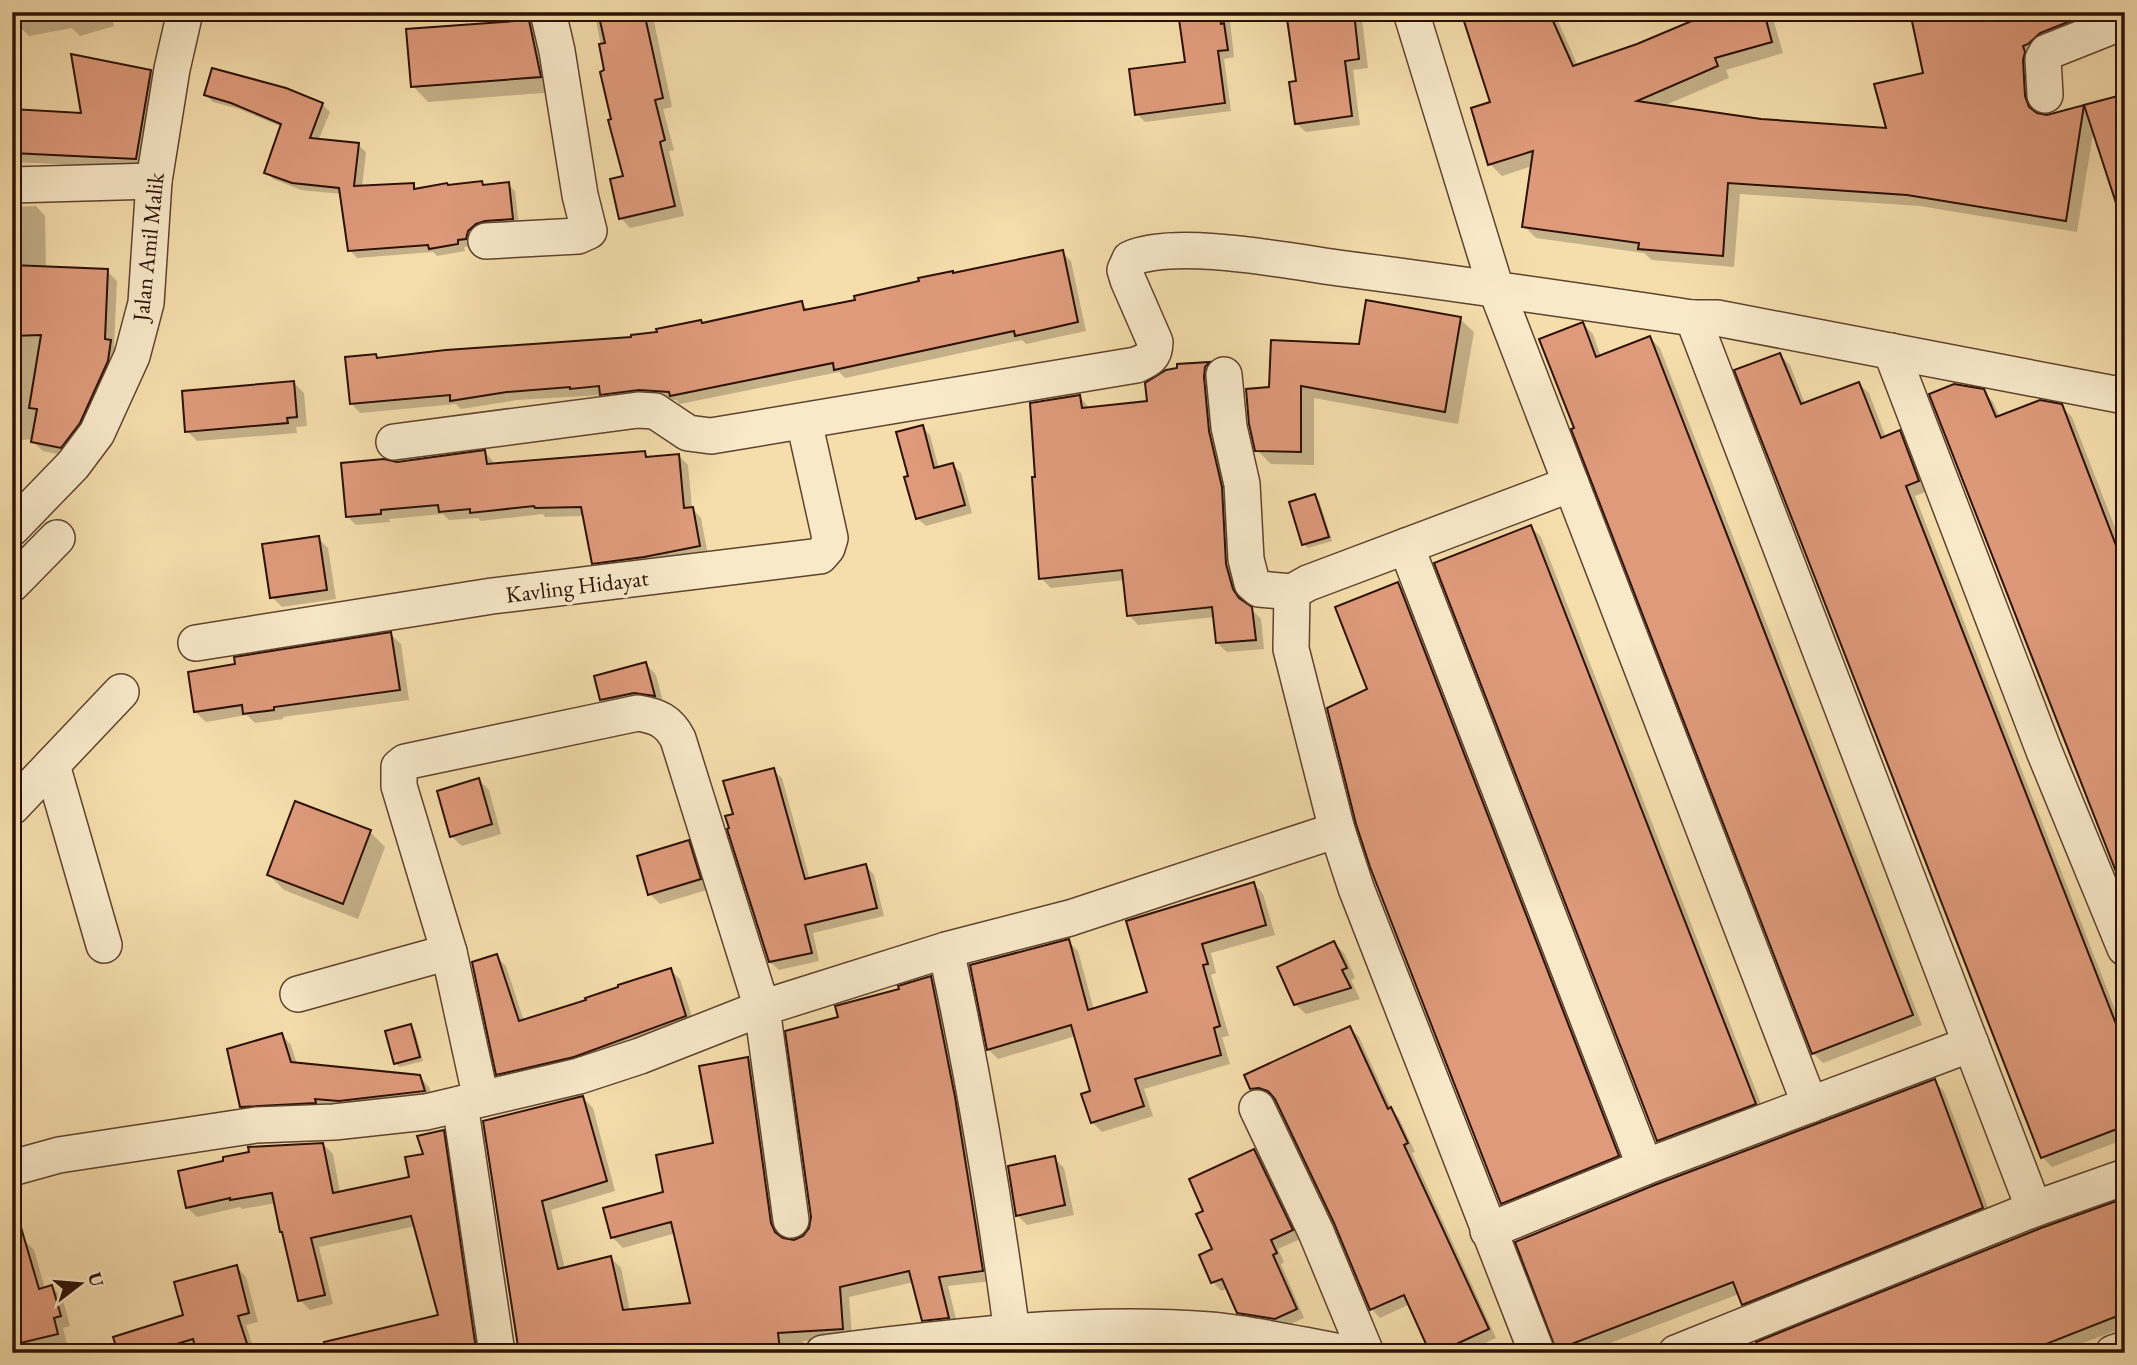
<svg xmlns="http://www.w3.org/2000/svg" width="2137" height="1365" viewBox="0 0 2137 1365" font-family="'EB Garamond',serif">
  <style>
    .shadow { fill: #0003 }
    .building { fill: #de9a7b; stroke: #2c1005; stroke-width: 2 }
    .lines { fill: none; stroke-linecap: round; stroke-linejoin: round }
    .street-casing { stroke: #5e432f; stroke-width: 38 }
    .street { stroke: #f8e9c9; stroke-width: 35 }
    .labels { text-anchor: middle; stroke-width: 7; stroke-linejoin: round; paint-order: stroke }
    .street-label { font-size: 23px; fill: #2c1005; stroke: #f8e9c9 }
  </style>
  <rect width="100%" height="100%" fill="#f5ddac"/>
  <filter id="stains"><feTurbulence type="fractalNoise" baseFrequency=".00286" numOctaves="4"/><feColorMatrix values="0 0 0 0 .2 0 0 0 0 .09 0 0 0 0 .02 0 0 0 .5 -.17"/></filter>
  <radialGradient id="worn" r=".72"><stop offset=".6" stop-color="#630" stop-opacity="0"/><stop offset="1" stop-color="#630" stop-opacity=".3"/></radialGradient>
  <g class="shadow">
    <polygon points="12,12 110,12 114,26 80,36 72,28 29,36 23,30 12,33"/>
    <polygon points="592,12 652,12 672,107 663,109 674,150 669,151 684,216 630,228 621,218 625,178 606,72 595,15"/>
    <polygon points="1180,12 1229,12 1234,57 1224,59 1231,111 1145,122 1137,114 1187,64"/>
    <polygon points="1288,12 1361,12 1368,68 1353,70 1360,125 1306,132 1296,123 1298,83"/>
    <polygon points="1450,12 1554,12 1578,66 1638,46 1716,12 1771,12 1783,53 1726,70 1729,78 1663,106 1761,121 1888,130 1925,74 1911,12 2125,12 2052,45 2036,109 2038,115 2047,117 2083,107 2088,112 2125,96 2125,221 2094,128 2077,232 1920,206 1740,194 1734,267 1652,260 1644,253 1536,238 1524,226 1532,166 1502,176 1490,164 1492,103 1466,20 1460,22"/>
    <polygon points="529,22 544,37 555,92 428,102 413,86"/>
    <polygon points="151,71 160,81 145,168 12,162 12,111 83,115"/>
    <polygon points="206,95 322,104 330,112 318,141 358,145 366,152 362,187 413,185 418,190 482,183 485,186 508,184 515,191 519,226 473,246 464,247 465,251 437,256 433,252 357,258 350,250 342,194 301,190 273,179 266,172 282,127 239,109 213,102"/>
    <polygon points="36,206 45,216 46,268 107,271 117,281 114,346 120,352 71,457 43,451 33,442 34,439 12,441 12,207"/>
    <polygon points="1062,252 1071,261 1086,331 1026,344 1022,340 845,378 839,372 680,404 676,400 649,398 610,403 602,395 517,400 461,409 456,404 360,413 351,403 376,356 379,359 633,338 801,303 809,311 857,301 955,275"/>
    <polygon points="1460,319 1474,332 1458,424 1314,398 1314,465 1271,464 1257,450 1271,388 1360,346"/>
    <polygon points="1583,324 1593,334 1601,357 1650,338 1660,348 1922,1025 1823,1063 1813,1053 1576,429"/>
    <polygon points="1780,355 1790,365 1805,404 1859,384 1869,393 1886,438 1899,432 1909,442 1928,491 1915,496 2125,1035 2125,1139 2052,1167 2042,1157"/>
    <polygon points="1209,364 1218,373 1231,498 1236,575 1242,600 1261,619 1264,649 1227,652 1217,643 1215,617 1138,625 1129,615 1125,580 1051,588 1041,578 1037,479 1080,397 1090,409 1148,403 1179,370 1178,366"/>
    <polygon points="294,383 304,393 307,426 296,427 297,433 197,441 187,431"/>
    <polygon points="1983,391 1993,402 2000,417 2061,406 2072,417 2125,553 2125,890 1931,395"/>
    <polygon points="922,427 930,435 939,469 953,465 961,473 972,513 926,526 917,518 910,477"/>
    <polygon points="484,452 493,461 494,465 645,453 650,459 679,456 688,465 692,508 701,518 708,555 603,572 594,563 584,516 545,517 543,514 481,521 478,518 449,520 443,514 389,519 390,522 356,525 347,516 397,464"/>
    <polygon points="1315,496 1319,500 1332,541 1308,548 1304,544"/>
    <polygon points="1531,527 1541,537 1765,1114 1668,1150 1658,1140"/>
    <polygon points="318,538 328,548 336,599 282,607 272,597"/>
    <polygon points="1398,584 1408,594 1628,1166 1513,1213 1503,1203 1369,689"/>
    <polygon points="390,634 401,644 409,700 283,717 283,719 255,723 247,715 206,722 195,712"/>
    <polygon points="646,664 656,675 664,705 612,710 602,699"/>
    <polygon points="773,770 782,778 810,880 866,866 874,875 884,916 813,933 819,961 779,970 770,962 735,815"/>
    <polygon points="479,780 489,790 501,834 462,846 451,836"/>
    <polygon points="370,832 385,847 358,919 284,890 269,875"/>
    <polygon points="688,842 698,852 710,889 660,904 650,894"/>
    <polygon points="1254,884 1263,894 1275,935 1211,953 1216,973 1211,975 1229,1036 1222,1037 1230,1064 1144,1089 1153,1116 1102,1132 1092,1122 1092,1092 1076,1036 998,1059 989,1050 972,966 1068,941 1078,951 1094,1010 1149,994"/>
    <polygon points="1334,943 1344,953 1355,978 1351,980 1360,999 1306,1014 1295,1004"/>
    <polygon points="496,956 506,966 524,1021 588,1001 670,970 680,979 695,1026 507,1083 498,1074"/>
    <polygon points="930,978 940,988 992,1281 948,1286 958,1327 934,1330 924,1320 914,1282 849,1297 852,1338 803,1341 805,1353 521,1353 485,1123 583,1098 593,1108 615,1191 551,1210 565,1269 611,1258 621,1268 630,1311 693,1305 676,1233 623,1248 613,1238 605,1210 665,1193 715,1144 748,1059 758,1069 780,1234 783,1240 795,1242 804,1238 811,1229 840,1019"/>
    <polygon points="410,1026 415,1031 423,1061 400,1067 395,1063"/>
    <polygon points="1350,1028 1359,1037 1392,1110 1399,1118 1415,1152 1412,1153 1496,1338 1463,1353 1432,1353 1410,1304 1380,1318 1372,1309 1336,1223 1277,1099 1269,1096 1260,1097 1252,1088"/>
    <polygon points="282,1035 291,1045 297,1064 420,1077 429,1087 434,1101 252,1116 242,1106"/>
    <polygon points="1934,1081 1944,1091 1992,1218 1753,1314 1743,1304 1739,1294 1584,1353 1562,1353 1558,1349"/>
    <polygon points="443,1132 453,1142 484,1353 320,1353 318,1345 440,1316 416,1226 319,1247 333,1304 310,1310 300,1300 276,1203 242,1209 240,1207 197,1217 187,1207 323,1144 333,1154 340,1193 411,1178 425,1155"/>
    <polygon points="1254,1151 1262,1160 1300,1239 1278,1249 1284,1262 1281,1264 1304,1318 1284,1327 1247,1321 1238,1312 1228,1288 1221,1291 1213,1282 1201,1256 1214,1250 1205,1212"/>
    <polygon points="1054,1158 1064,1168 1074,1215 1027,1225 1017,1215"/>
    <polygon points="2125,1200 2125,1327 2057,1353 1762,1353"/>
    <polygon points="12,1225 17,1242 24,1240 34,1250 45,1289 52,1287 62,1297 70,1326 63,1328 67,1344 29,1353 12,1353"/>
    <polygon points="237,1267 246,1277 258,1322 246,1325 255,1353 199,1353 198,1349 187,1353 120,1353 185,1317"/>
    <polygon points="1135,1349 1148,1349 1160,1353 1134,1353"/>
  </g>
  <g class="building">
    <polygon points="598,12 644,12 663,98 655,100 665,140 660,142 675,206 619,219 610,179 623,176 608,120 611,119 600,72 604,70 599,44 605,43"/>
    <polygon points="1178,12 1219,12 1221,24 1224,23 1228,50 1218,51 1225,103 1135,115 1129,69 1185,62"/>
    <polygon points="1286,12 1354,12 1359,59 1345,61 1352,116 1295,124 1289,82 1296,81"/>
    <polygon points="1461,12 1549,12 1573,66 1637,44 1713,12 1764,12 1772,42 1715,58 1718,66 1637,101 1761,119 1886,128 1874,84 1923,73 1910,12 2093,12 2040,33 2028,44 2023,46 2025,52 2023,60 2025,96 2029,107 2037,113 2047,115 2084,105 2066,221 1907,195 1728,183 1723,256 1638,249 1639,243 1522,227 1533,151 1488,165 1471,108 1490,102"/>
    <polygon points="529,20 541,77 411,87 406,29"/>
    <polygon points="71,54 151,70 136,159 12,153 12,109 81,113"/>
    <polygon points="212,68 286,88 323,103 310,138 359,143 354,186 414,183 414,189 447,183 448,185 482,181 483,185 509,182 513,219 485,221 476,224 468,231 466,239 458,240 458,244 429,249 428,245 348,251 339,188 292,183 264,173 281,124 231,103 204,95"/>
    <polygon points="2125,94 2125,211 2119,212 2084,105"/>
    <polygon points="1063,250 1078,322 1043,330 1015,336 1014,331 834,370 833,363 670,396 669,392 639,390 600,395 599,386 570,389 570,387 507,392 450,401 450,395 350,404 345,357 376,354 377,358 446,350 631,337 631,335 657,332 656,329 701,320 702,323 802,301 804,310 855,300 854,296 919,281 918,278 953,271 953,273"/>
    <polygon points="12,265 108,269 105,339 111,340 108,361 80,423 61,448 31,442 37,409 29,408 41,335 12,336"/>
    <polygon points="1366,300 1461,317 1445,412 1301,386 1301,452 1255,451 1249,424 1246,389 1269,387 1271,340 1359,344"/>
    <polygon points="1583,322 1596,357 1650,336 1913,1015 1812,1054 1571,429 1574,428 1539,339"/>
    <polygon points="1780,353 1801,404 1859,382 1881,438 1900,430 1919,481 1906,486 2125,1047 2125,1126 2041,1158 1734,370"/>
    <polygon points="1210,362 1205,367 1204,377 1209,431 1222,487 1226,564 1233,589 1239,598 1252,607 1256,640 1216,643 1212,607 1127,616 1122,570 1039,579 1032,477 1035,477 1030,403 1080,395 1082,408 1147,401 1145,383 1166,370 1177,368 1177,364"/>
    <polygon points="294,381 297,417 287,418 288,423 185,432 182,391"/>
    <polygon points="1954,384 1984,389 1996,417 2040,400 2062,404 2125,569 2125,887 2122,887 1929,394"/>
    <polygon points="923,425 934,468 953,463 965,505 916,519 904,477 908,476 896,432"/>
    <polygon points="485,450 487,464 645,451 646,457 679,454 684,508 693,507 700,546 644,557 592,564 581,507 535,508 534,506 470,513 470,509 439,512 438,505 381,510 381,514 346,517 341,463 384,459 397,462"/>
    <polygon points="1315,494 1329,537 1302,545 1289,502"/>
    <polygon points="1531,525 1756,1104 1657,1141 1434,563"/>
    <polygon points="319,536 327,590 270,598 262,544"/>
    <polygon points="1398,582 1619,1156 1501,1204 1370,867 1356,824 1327,708 1367,689 1335,607"/>
    <polygon points="391,632 400,690 274,707 274,710 243,714 242,705 194,712 188,672 235,664 234,657"/>
    <polygon points="646,662 655,696 634,693 600,700 594,676"/>
    <polygon points="774,768 805,879 866,864 877,908 805,925 812,953 769,962 727,829 729,828 725,816 733,814 723,781"/>
    <polygon points="479,778 492,824 450,837 437,791"/>
    <polygon points="295,801 371,830 343,904 267,875"/>
    <polygon points="689,840 701,879 648,895 637,856"/>
    <polygon points="1254,882 1266,925 1202,944 1208,964 1203,965 1220,1026 1214,1028 1221,1055 1135,1079 1144,1106 1091,1123 1081,1094 1090,1091 1071,1025 987,1050 970,965 1069,939 1088,1010 1147,992 1126,921"/>
    <polygon points="1334,941 1347,968 1342,970 1351,988 1294,1005 1277,967"/>
    <polygon points="497,954 519,1021 586,1000 585,998 618,987 618,985 671,968 686,1016 574,1057 496,1075 472,962"/>
    <polygon points="931,976 955,1097 983,1271 939,1277 949,1318 922,1321 909,1271 840,1287 843,1329 778,1333 780,1350 763,1353 519,1353 483,1121 583,1096 607,1181 542,1201 558,1269 611,1256 623,1310 690,1303 671,1222 611,1238 603,1208 663,1192 656,1155 713,1143 699,1066 748,1057 771,1223 775,1232 783,1238 794,1240 803,1236 809,1228 811,1217 785,1031 838,1017 835,1006 899,989 898,986"/>
    <polygon points="411,1024 420,1057 394,1064 385,1031"/>
    <polygon points="1350,1026 1388,1109 1391,1107 1408,1143 1404,1145 1489,1329 1437,1353 1430,1353 1404,1295 1370,1310 1334,1223 1275,1099 1268,1091 1259,1088 1250,1089 1244,1075"/>
    <polygon points="282,1033 291,1062 420,1075 425,1091 339,1101 315,1099 316,1103 240,1107 227,1049"/>
    <polygon points="1935,1079 1983,1208 1742,1305 1733,1282 1556,1350 1515,1242 1652,1186"/>
    <polygon points="444,1130 476,1349 464,1353 325,1353 324,1342 438,1315 411,1216 311,1238 325,1295 298,1301 282,1232 280,1232 272,1193 230,1200 230,1198 186,1208 178,1171 223,1161 223,1157 249,1152 248,1147 323,1143 333,1193 409,1177 405,1157 423,1154 417,1136"/>
    <polygon points="1254,1149 1293,1230 1271,1240 1277,1253 1273,1255 1297,1309 1275,1319 1237,1313 1222,1279 1211,1283 1199,1255 1212,1249 1196,1214 1203,1211 1189,1179"/>
    <polygon points="1055,1156 1065,1205 1016,1216 1008,1166"/>
    <polygon points="2125,1198 2125,1313 2023,1353 1760,1353 1756,1342 2041,1228"/>
    <polygon points="20,1224 39,1289 52,1285 61,1316 54,1318 58,1334 12,1345 12,1225"/>
    <polygon points="237,1265 249,1313 238,1316 250,1353 197,1353 193,1339 147,1353 118,1353 113,1337 183,1315 174,1282"/>
  </g>
  <g class="lines">
    <defs>
      <g id="street">
        <polyline points="1411,12 1496,289 1810,1105"/>
        <polyline points="2045,95 2043,59 2047,52 2125,21"/>
        <polyline points="12,185 154,181"/>
        <polyline points="486,241 578,236 589,231 580,195 557,51 548,12"/>
        <polyline points="1693,318 2034,1209"/>
        <polyline points="1891,351 2044,751 2125,948"/>
        <polyline points="1224,375 1229,427 1242,484 1246,559 1252,583 1259,589 1292,592"/>
        <path d="M394,442L638,410L655,411L688,433L711,436L1136,365C1148,360 1155,357 1155,342L1128,280L1125,270L1130,259C1176,238 1293,262 1346,269C1462,284 1577,301 1693,318H1717L2125,396"/>
        <polyline points="12,528 73,465 97,433 132,356 146,303 154,181 172,69 185,12"/>
        <polyline points="1406,546 1645,1167"/>
        <polyline points="12,584 57,538"/>
        <polyline points="196,643 492,596 820,556 827,548 830,538 804,421"/>
        <polyline points="52,765 104,945"/>
        <polyline points="12,807 121,692"/>
        <path d="M946,950C974,1077 995,1204 1012,1333"/>
        <polyline points="298,994 449,952"/>
        <path d="M481,1099L449,952L399,786V767L405,762L419,759L638,713C657,716 669,721 678,739L762,1008L791,1220"/>
        <polyline points="460,1104 497,1353"/>
        <polyline points="1257,1108 1316,1232 1366,1353"/>
        <polyline points="12,1168 59,1155 256,1125 334,1122 426,1112 579,1076 640,1056 762,1008 946,950 1070,918 1337,830"/>
        <polyline points="1488,1231 1645,1167 1971,1044"/>
        <path d="M823,1353C950,1337 1082,1320 1210,1330C1255,1334 1301,1345 1346,1353"/>
        <polyline points="1537,1353 1356,888 1337,830 1291,649 1292,592 1308,583 1571,484"/>
        <polyline points="1676,1353 2034,1209 2125,1177"/>
        <polyline points="2113,1353 2125,1349"/>
      </g>
    </defs>
    <use href="#street" class="street-casing"/>
    <use href="#street" class="street"/>
  </g>
  <g class="labels">
    <g class="street-label">
      <text transform="translate(148 247) rotate(-84)" y="8">Jalan Amil Malik</text>
      <text transform="translate(577 586) rotate(-7)" y="8">Kavling Hidayat</text>
    </g>
  </g>
  <rect width="2137" height="1365" fill="none" stroke="#f5ddac" stroke-width="42"/>
  <rect x="14" y="14" width="2109" height="1337" fill="none" stroke="#2c1005" stroke-width="3.5"/>
  <rect x="21" y="21" width="2095" height="1323" fill="none" stroke="#2c1005" stroke-width="2"/>
  <g transform="translate(80 1284) rotate(74)" stroke="#f8e9c9" stroke-width="5" paint-order="stroke">
  <path d="M0-5L12 26L0 18L-12 26Z" fill="#2c1005"/>
  <text y="-10" font-size="19" font-weight="bold" text-anchor="middle" fill="#2c1005">U</text>
  </g>
  <rect width="100%" height="100%" filter="url(#stains)"/>
  <rect width="100%" height="100%" fill="url(#worn)"/>
</svg>
